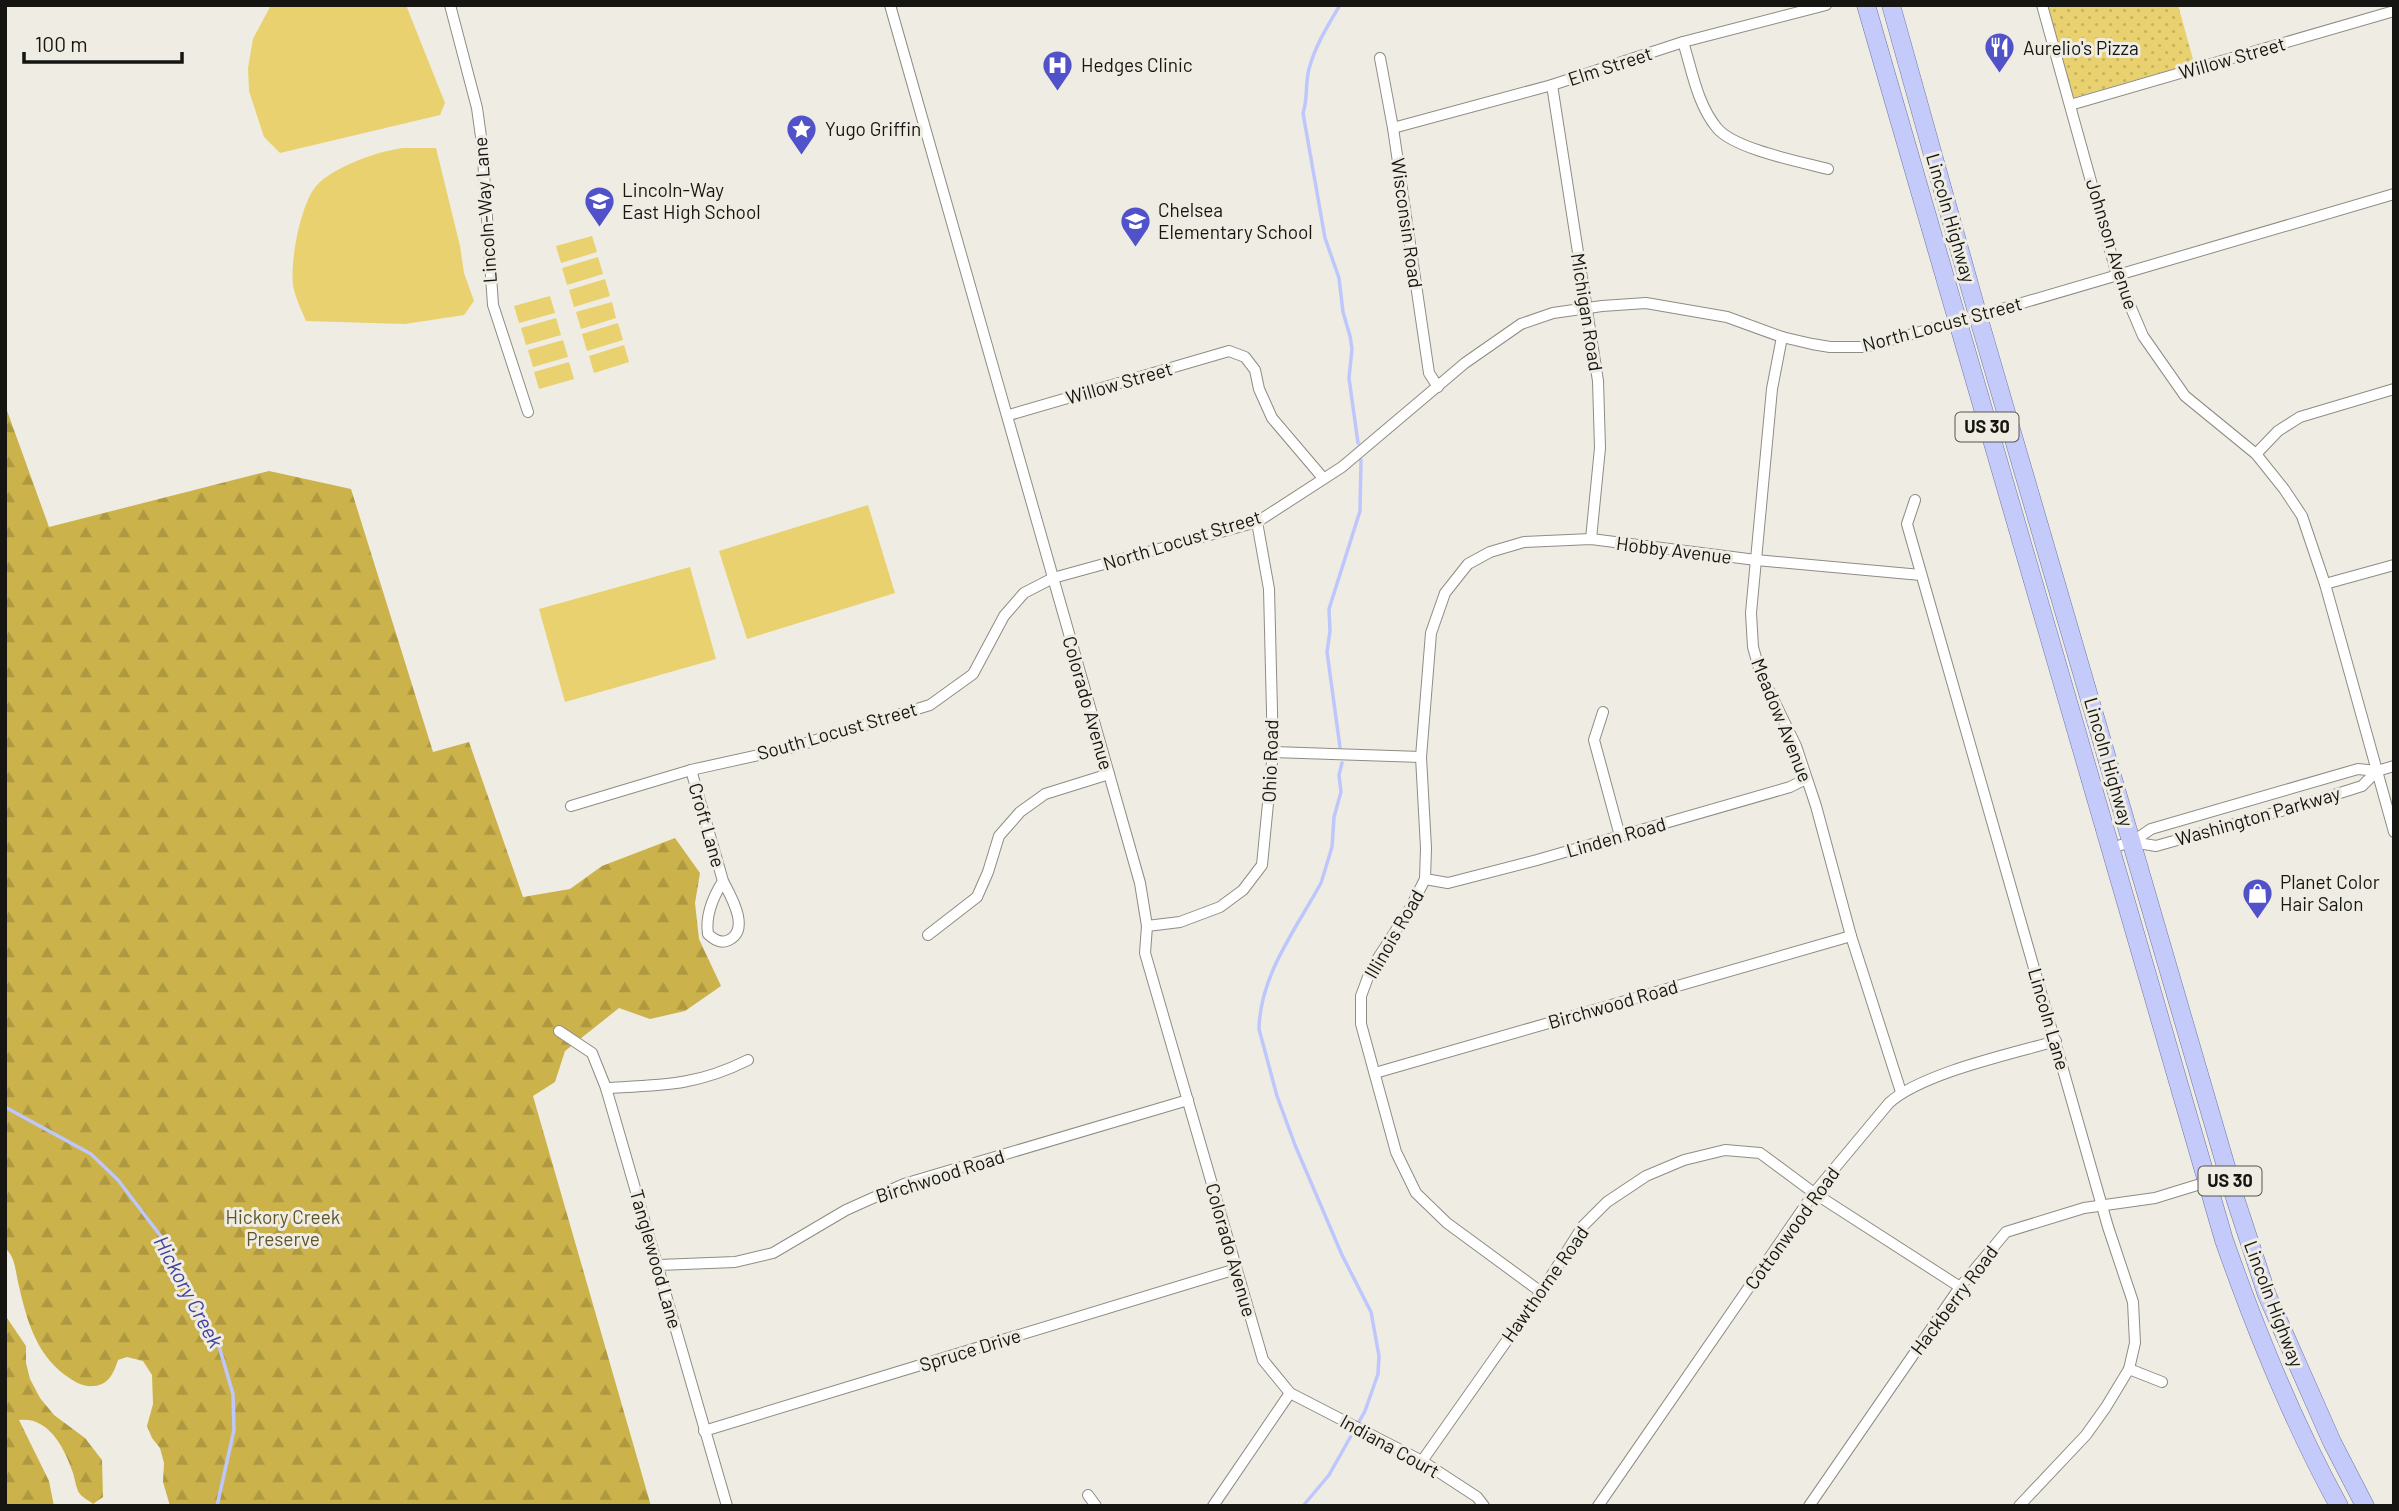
<svg xmlns="http://www.w3.org/2000/svg" width="2399" height="1511" viewBox="0 0 2399 1511" font-family="Barlow,sans-serif">
  <style>
    .green { fill: url(#green-dots) }
    .forest { fill: url(#forest-firs) }
    .pitch { fill: #e9d16f }
    .lines { fill: none; stroke-linecap: round; stroke-linejoin: round }
    .stream { stroke: #bec7fc; stroke-width: 3.5 }
    .minor-casing { stroke: #8f8c84; stroke-width: 12 }
    .primary-casing { stroke: #6d75a6; stroke-width: 19 }
    .minor { stroke: #fff; stroke-width: 10 }
    .primary { stroke: #c4cbfa; stroke-width: 18 }
    .labels { text-anchor: middle; stroke-width: 6; stroke-linejoin: round; paint-order: stroke }
    .shield { fill: #efece3; stroke: #565650; stroke-width: 2 }
    .shield-label { font-size: 18px; font-weight: bold; fill: #151511 }
    .poi-label { font-size: 19px; fill: #151511; stroke: #efece3; text-anchor: start }
    .street-label { font-size: 19px; fill: #151511; stroke: #efece3 }
    .park-label { font-size: 19px; fill: #5e5429; stroke: #efece3 }
    .water-label { font-size: 21px; font-style: italic; fill: #3f40a3; stroke: #efece3 }
  </style>
  <defs>
    <pattern id="green-dots" width="8" height="8" patternUnits="userSpaceOnUse" patternTransform="scale(1.75)"><rect width="8" height="8" fill="#e9d16f"/><path d="M2 2h.1M6 6h.1" fill="none" stroke="#c7b35f" stroke-width="1.8" stroke-linecap="round"/></pattern>
    <pattern id="forest-firs" width="22" height="20" patternUnits="userSpaceOnUse" patternTransform="scale(1.75)"><rect width="22" height="20" fill="#ccb24a"/><path d="M5 1l3.5 6h-7zM16 11l3.5 6h-7z" fill="#ae9840"/></pattern>
  </defs>
  <rect width="100%" height="100%" fill="#efece3"/>
  <polygon class="green" points="2045,5 2178,5 2194,63 2072,98"/>
  <g class="forest">
    <path d="M5,405L49,527L269,471L351,489L433,752L469,742L523,897L570,889L602,866L675,838L700,873L695,903L699,939L721,986L685,1011L650,1019L619,1008L565,1051L555,1082L533,1096L651,1506H170L163,1482L164,1463L160,1448L152,1438L147,1426L153,1404L152,1375L143,1361L127,1357L118,1360C114,1372 109,1385 94,1386C82,1387 75,1382 65,1375C35,1353 26,1317 18,1282C15,1268 15,1257 5,1248Z"/>
    <path d="M5,1315L26,1346V1363L30,1379L40,1398L54,1415L85,1438L102,1460L103,1497L93,1504C90,1501 83,1498 80,1494C76,1489 75,1479 73,1473C65,1449 49,1416 19,1420L49,1481L54,1506H5Z"/>
  </g>
  <g class="pitch">
    <polygon points="271,5 406,5 445,103 440,115 280,153 264,137 249,91 248,68 253,39"/>
    <path d="M403,148H436L460,246L464,273L474,301L464,315L405,324L306,321C301,309 295,297 293,285C290,261 301,199 319,183C337,166 378,151 403,148Z"/>
    <polygon points="592,236 597,252 561,263 556,246"/>
    <polygon points="598,257 603,274 567,285 562,268"/>
    <polygon points="605,279 610,296 574,307 569,290"/>
    <polygon points="550,296 555,313 519,323 514,306"/>
    <polygon points="612,302 616,318 581,329 576,312"/>
    <polygon points="556,318 561,335 526,345 521,328"/>
    <polygon points="618,323 623,340 587,351 582,334"/>
    <polygon points="563,340 568,357 533,367 528,350"/>
    <polygon points="624,345 629,362 594,373 589,356"/>
    <polygon points="569,362 574,379 539,389 534,372"/>
    <polygon points="868,505 895,593 747,639 719,551"/>
    <polygon points="690,567 716,659 565,702 539,609"/>
  </g>
  <g class="lines">
    <g class="stream">
      <path d="M1340,5C1328,25 1315,46 1309,69C1305,84 1308,99 1303,113L1325,238L1339,278L1343,312L1350,336L1352,349L1349,378L1358,443"/>
      <polyline points="1340,747 1327,652 1330,631 1329,609 1360,511 1361,460"/>
      <polyline points="5,1107 91,1154 118,1180 169,1247 219,1346 233,1394 234,1430 217,1506"/>
      <path d="M1303,1506L1329,1475L1365,1411L1378,1374L1379,1356L1371,1312L1342,1255L1295,1145L1277,1096L1259,1029C1260,975 1296,929 1321,883L1332,847L1334,817L1341,792L1339,775L1342,763"/>
    </g>
    <defs>
      <g id="minor">
        <polyline points="450,5 477,108 482,144 493,305 528,412"/>
        <polyline points="890,5 1140,883 1147,926 1145,953 1263,1360 1290,1393 1422,1461 1477,1497 1484,1506"/>
        <polyline points="2042,5 2117,275 2143,336 2185,396 2256,454 2284,489 2302,516 2325,584 2394,832"/>
        <path d="M1683,42C1692,70 1697,104 1717,128C1734,149 1801,162 1828,169"/>
        <polyline points="1380,58 1393,128 1429,373 1438,387"/>
        <polyline points="1552,85 1598,381 1600,448 1591,539"/>
        <polyline points="2070,105 2394,11"/>
        <polyline points="1393,128 1552,85 1683,42 1826,5"/>
        <polyline points="1782,337 1772,389 1751,613 1753,647 1760,672 1796,746 1816,806 1851,936 1901,1092"/>
        <polyline points="1009,415 1229,351 1245,357 1255,370 1259,389 1272,418 1323,478"/>
        <polyline points="2256,454 2278,431 2300,417 2394,389"/>
        <polyline points="1915,500 1907,524 2108,1227 2133,1302 2135,1343 2129,1369 2106,1407 2086,1435 2019,1506"/>
        <polyline points="2325,584 2394,565"/>
        <polyline points="1603,712 1594,740 1620,836"/>
        <polyline points="1273,752 1421,757"/>
        <path d="M691,770L723,881C713,897 705,915 708,934C714,940 721,944 729,940C751,929 730,895 723,881"/>
        <polyline points="571,806 691,770 790,748 930,705 973,674 1004,616 1024,593 1053,578 1257,522 1342,467 1465,363 1521,324 1553,313 1602,306 1646,303 1727,317 1782,337 1812,344 1830,347 1865,347 1978,316 2394,194"/>
        <polyline points="2132,842 2156,846 2299,806 2362,786 2377,771"/>
        <polyline points="2110,848 2132,842 2151,829 2358,769 2377,771 2394,766"/>
        <polyline points="1425,879 1448,883 1537,860 1790,787 1806,779"/>
        <polyline points="1147,926 1180,922 1220,907 1243,890 1262,865 1273,752 1269,589 1257,522"/>
        <polyline points="928,935 977,897 988,872 999,836 1020,812 1045,794 1109,774"/>
        <polyline points="559,1031 592,1053 606,1088 727,1506"/>
        <polyline points="1375,1073 1851,936"/>
        <path d="M606,1088C662,1085 696,1086 748,1060"/>
        <polyline points="659,1265 735,1262 773,1253 846,1210 904,1184 1188,1100"/>
        <polyline points="1541,1292 1447,1223 1416,1193 1396,1152 1361,1024 1361,996 1371,969 1411,907 1425,879 1426,848 1421,757 1431,633 1445,593 1468,564 1490,552 1524,542 1591,539 1756,560 1921,575"/>
        <polyline points="2129,1369 2162,1382"/>
        <polyline points="704,1431 1236,1269"/>
        <polyline points="1422,1461 1541,1292 1583,1226 1607,1202 1646,1176 1684,1160 1725,1150 1760,1153 1814,1193 1960,1287"/>
        <polyline points="1088,1495 1096,1506"/>
        <polyline points="1213,1506 1290,1393"/>
        <path d="M1598,1506L1814,1193L1889,1103C1922,1073 2011,1054 2056,1041"/>
        <polyline points="1809,1506 1960,1287 2006,1232 2084,1208 2155,1198 2207,1182"/>
      </g>
      <g id="primary">
        <path d="M1866,5L2224,1240C2256,1331 2292,1421 2339,1506"/>
        <polyline points="1891,5 1978,316 2236,1201 2267,1295 2332,1442 2365,1506"/>
      </g>
    </defs>
    <use href="#minor" class="minor-casing"/>
    <use href="#primary" class="primary-casing"/>
    <use href="#minor" class="minor"/>
    <use href="#primary" class="primary"/>
  </g>
  <defs>
    <symbol id="restaurant-pin" viewBox="-11 -11 22 30"><path d="M0 17L-7.5 6A9.5 9.5 0 1 1 7.5 6Z" fill="#5152c9" stroke="#efece3"/><path d="M-5-6h1v4h1v-4h1v4h1v-4h1v5L-1.5 .5V6h-2V.5L-5-1ZM5-6V6H3V1.5H1.5Q1.5-4 5-6Z" fill="#fff"/></symbol>
    <symbol id="hospital-pin" viewBox="-11 -11 22 30"><path d="M0 17L-7.5 6A9.5 9.5 0 1 1 7.5 6Z" fill="#5152c9" stroke="#efece3"/><path d="M-5-5h3v3.5h4V-5h3V5h-3V1.5h-4V5h-3Z" fill="#fff"/></symbol>
    <symbol id="sight-pin" viewBox="-11 -11 22 30"><path d="M0 17L-7.5 6A9.5 9.5 0 1 1 7.5 6Z" fill="#5152c9" stroke="#efece3"/><path d="M0-6L1.8-2.2L6-1.7L2.9 1.2L3.7 5.4L0 3.3L-3.7 5.4L-2.9 1.2L-6-1.7L-1.8-2.2Z" fill="#fff"/></symbol>
    <symbol id="school-pin" viewBox="-11 -11 22 30"><path d="M0 17L-7.5 6A9.5 9.5 0 1 1 7.5 6Z" fill="#5152c9" stroke="#efece3"/><path d="M0-5L7-2L0 1L-7-2ZM-4 1L0 2.5L4 1V4Q0 6-4 4Z" fill="#fff"/></symbol>
    <symbol id="shop-pin" viewBox="-11 -11 22 30"><path d="M0 17L-7.5 6A9.5 9.5 0 1 1 7.5 6Z" fill="#5152c9" stroke="#efece3"/><path d="M-5-2.5h2.3a2.7 3.5 0 0 1 5.4 0H5L5.5 6h-11ZM-1.5-2.5h3a1.5 2.3 0 0 0-3 0Z" fill="#fff"/></symbol>
  </defs>
  <g fill-rule="evenodd">
    <use href="#restaurant-pin" x="1982" y="30" width="35" height="47"/>
    <use href="#hospital-pin" x="1040" y="48" width="35" height="47"/>
    <use href="#sight-pin" x="784" y="112" width="35" height="47"/>
    <use href="#school-pin" x="582" y="184" width="35" height="47"/>
    <use href="#school-pin" x="1118" y="204" width="35" height="47"/>
    <use href="#shop-pin" x="2240" y="876" width="35" height="47"/>
  </g>
  <g class="labels">
    <g class="shield">
      <rect x="1955.5" y="412.5" width="63" height="29" rx="5"/>
      <rect x="2198.5" y="1166.5" width="63" height="29" rx="5"/>
    </g>
    <g class="shield-label">
      <text x="1987" y="433">US 30</text>
      <text x="2230" y="1187">US 30</text>
    </g>
    <g class="poi-label">
      <text x="2023" y="55">Aurelio's Pizza</text>
      <text x="1081" y="72">Hedges Clinic</text>
      <text x="825" y="136">Yugo Griffin</text>
      <text x="622" y="197">Lincoln-Way<tspan x="622" dy="22">East High School</tspan></text>
      <text x="1158" y="217">Chelsea<tspan x="1158" dy="22">Elementary School</tspan></text>
      <text x="2280" y="889">Planet Color<tspan x="2280" dy="22">Hair Salon</tspan></text>
    </g>
    <g class="street-label">
      <text transform="translate(2232 58) rotate(-16)" y="7">Willow Street</text>
      <text transform="translate(1610 66) rotate(-18)" y="7">Elm Street</text>
      <text transform="translate(485 210) rotate(-94)" y="7">Lincoln-Way Lane</text>
      <text transform="translate(1951 218) rotate(74)" y="7">Lincoln Highway</text>
      <text transform="translate(1407 223) rotate(82)" y="7">Wisconsin Road</text>
      <text transform="translate(2112 244) rotate(73)" y="7">Johnson Avenue</text>
      <text transform="translate(1587 312) rotate(81)" y="7">Michigan Road</text>
      <text transform="translate(1942 324) rotate(-15)" y="7">North Locust Street</text>
      <text transform="translate(1119 383) rotate(-16)" y="7">Willow Street</text>
      <text transform="translate(1182 540) rotate(-17)" y="7">North Locust Street</text>
      <text transform="translate(1674 550) rotate(7)" y="7">Hobby Avenue</text>
      <text transform="translate(1088 703) rotate(74)" y="7">Colorado Avenue</text>
      <text transform="translate(1782 720) rotate(68)" y="7">Meadow Avenue</text>
      <text transform="translate(837 731) rotate(-16)" y="7">South Locust Street</text>
      <text transform="translate(1270 761) rotate(-88)" y="7">Ohio Road</text>
      <text transform="translate(2109 762) rotate(74)" y="7">Lincoln Highway</text>
      <text transform="translate(2258 816) rotate(-16)" y="7">Washington Parkway</text>
      <text transform="translate(707 825) rotate(74)" y="7">Croft Lane</text>
      <text transform="translate(1616 837) rotate(-16)" y="7">Linden Road</text>
      <text transform="translate(1394 934) rotate(-60)" y="7">Illinois Road</text>
      <text transform="translate(1613 1004) rotate(-16)" y="7">Birchwood Road</text>
      <text transform="translate(2049 1019) rotate(74)" y="7">Lincoln Lane</text>
      <text transform="translate(940 1176) rotate(-18)" y="7">Birchwood Road</text>
      <text transform="translate(1792 1228) rotate(-54)" y="7">Cottonwood Road</text>
      <text transform="translate(1231 1250) rotate(74)" y="7">Colorado Avenue</text>
      <text transform="translate(656 1259) rotate(74)" y="7">Tanglewood Lane</text>
      <text transform="translate(1545 1284) rotate(-55)" y="7">Hawthorne Road</text>
      <text transform="translate(1954 1300) rotate(-53)" y="7">Hackberry Road</text>
      <text transform="translate(2274 1304) rotate(69)" y="7">Lincoln Highway</text>
      <text transform="translate(970 1350) rotate(-17)" y="7">Spruce Drive</text>
      <text transform="translate(1390 1446) rotate(29)" y="7">Indiana Court</text>
    </g>
    <g class="park-label">
      <text x="283" y="1224">Hickory Creek<tspan x="283" dy="22">Preserve</tspan></text>
    </g>
    <g class="water-label">
      <text transform="translate(188 1292) rotate(62)" y="7">Hickory Creek</text>
    </g>
  </g>
  <rect width="2399" height="1511" fill="none" stroke="#151511" stroke-width="14"/>
  <path d="M24 52v10h158v-10" fill="none" stroke="#151511" stroke-width="3.5"/>
  <text x="35" y="52" font-size="21" fill="#151511" stroke="#efece3" stroke-width="5" paint-order="stroke">100 m</text>
</svg>
